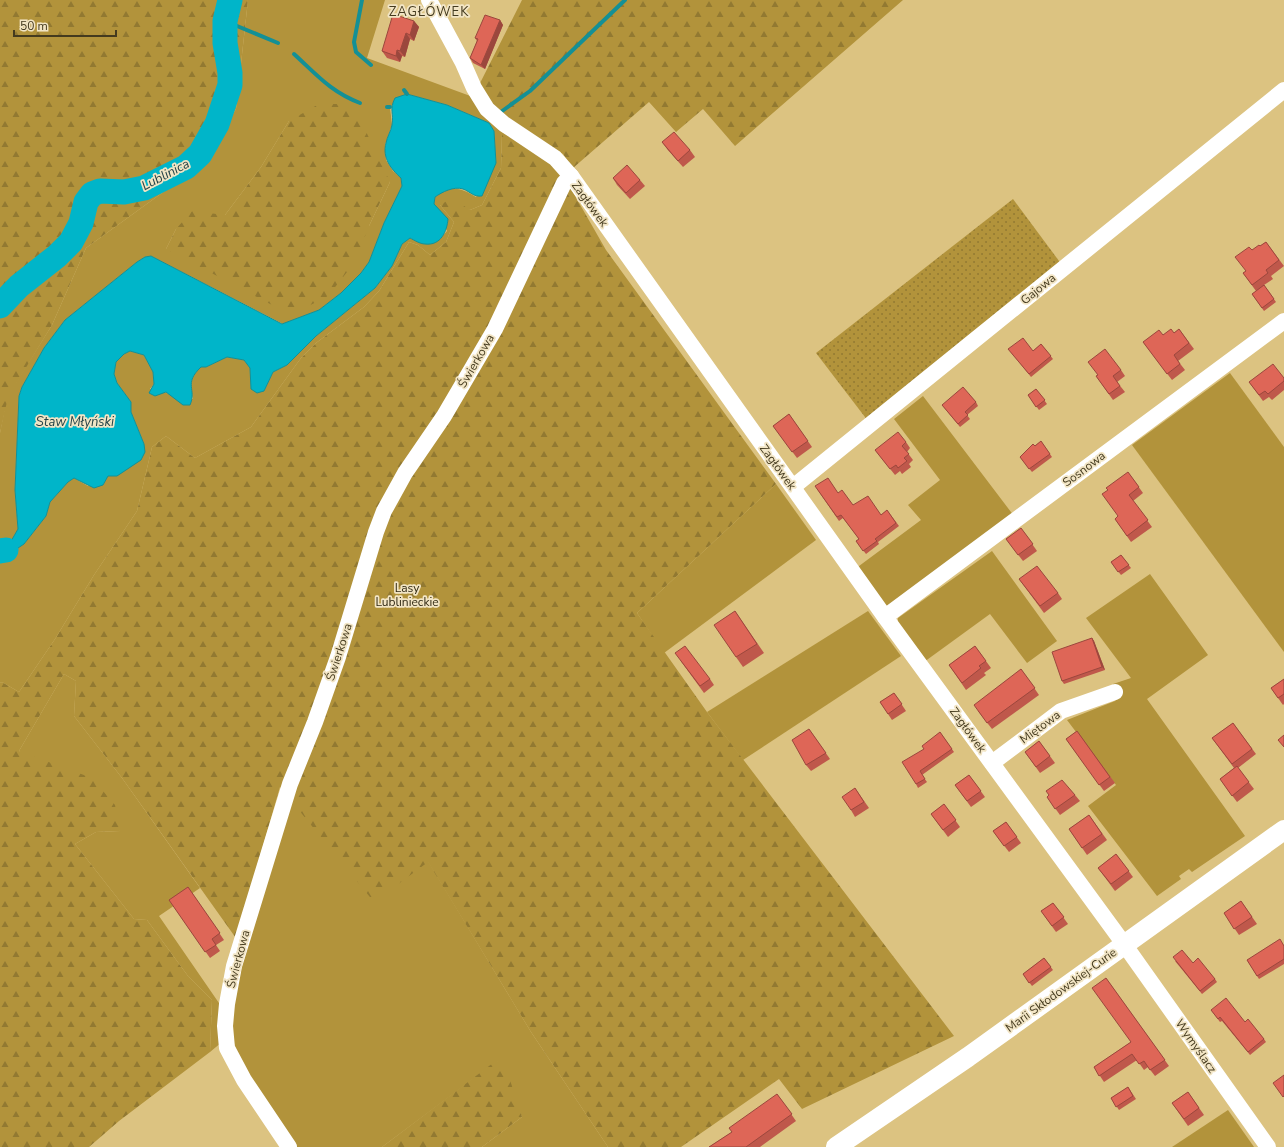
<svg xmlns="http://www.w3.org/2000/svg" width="1284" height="1147" viewBox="0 0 1284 1147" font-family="'Nunito Sans',sans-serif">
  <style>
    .grass { fill: #b2933b; fill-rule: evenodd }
    .forest { fill: url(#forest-firs) }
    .park { fill: url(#park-dots) }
    .water { fill: #00b5c9; stroke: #149096 }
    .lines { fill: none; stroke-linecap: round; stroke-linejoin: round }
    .stream { stroke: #149096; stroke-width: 4 }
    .river { stroke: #00b5c9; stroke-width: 25 }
    .minor { stroke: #fff; stroke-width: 16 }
    .tertiary { stroke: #fff; stroke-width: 20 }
    .wall { fill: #bf584b }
    .shaded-wall { fill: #9b473d }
    .building { fill: #de6657; stroke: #9b473d }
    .labels { text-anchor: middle; stroke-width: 3.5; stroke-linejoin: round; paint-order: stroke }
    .street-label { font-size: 12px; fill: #443a1e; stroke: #f2e5c5 }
    .park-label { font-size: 12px; fill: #312913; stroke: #f2e5c5 }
    .neighbourhood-label { font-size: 13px; letter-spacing: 1px; fill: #443a1e; stroke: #f2e5c5 }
    .water-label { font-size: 13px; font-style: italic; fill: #254348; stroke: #f2e5c5 }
  </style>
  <defs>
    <pattern id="forest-firs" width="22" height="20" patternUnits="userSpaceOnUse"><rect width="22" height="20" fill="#b2933b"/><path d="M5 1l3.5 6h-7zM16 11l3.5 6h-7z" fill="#927931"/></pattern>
    <pattern id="park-dots" width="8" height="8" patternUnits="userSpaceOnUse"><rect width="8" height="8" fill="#b2933b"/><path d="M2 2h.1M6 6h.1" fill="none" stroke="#927931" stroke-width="1.8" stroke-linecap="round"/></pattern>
  </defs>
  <rect width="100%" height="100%" fill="#dcc381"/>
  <g class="grass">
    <path d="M248,0H385L367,58L473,97L502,132L501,168L482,205L470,210L440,205L454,222L446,242L430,255L418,245L409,242L379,291L364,307L316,343L301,358L251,427L195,458L166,436L152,447L137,511L94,575L55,639L19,692L2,682L0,683V433L7,397L52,325L86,248L202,164L236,109ZM407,94L447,105L489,123L494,131L496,163L476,197C460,187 451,185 435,197L434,204L447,231C433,247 428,246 410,238L402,244L392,266L375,288L316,336L287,365L273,372L264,391L251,389L250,368L244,360L227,357L206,367H201C190,377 190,385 193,399C178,397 165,392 150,389L154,384L153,372L144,355L130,351L124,354L116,362L114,374L117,383L131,402V412L144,444L108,475L103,485L88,486L74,478L68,482L50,502L46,516L24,544L15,550L7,549L18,529L15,490L19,396L22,387L44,348L65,320L137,262L145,257L151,256L283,324L319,310L341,293L361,273L369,262L384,223L402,186L401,178L393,171L386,160L385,145L392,125L390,107ZM289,121L390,182L369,226L166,249L176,229L225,215L261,167Z"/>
    <polygon points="1230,373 1284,447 1284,652 1132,445"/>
    <polygon points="923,396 1014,516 891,607 882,606 855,569 921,520 908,505 940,480 894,419"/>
    <polygon points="776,484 816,540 664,653 637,613"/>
    <polygon points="992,551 1057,641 1027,663 990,614 924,662 898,628 898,618"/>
    <polygon points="1150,574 1208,655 1147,699 1245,836 1192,872 1189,869 1179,876 1181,879 1157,896 1088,806 1116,785 1067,720 1115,701 1120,695 1113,684 1131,678 1086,618"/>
    <polygon points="868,611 901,656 743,760 707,712"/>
    <polygon points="64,674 76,681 74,716 122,778 200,888 159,916 221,1006 222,1042 210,1052 212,1000 188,976 147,920 134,919 75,844 96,832 120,831 19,751"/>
    <polygon points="291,800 428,861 531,1032 608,1147 482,1147 522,1117 497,1061 382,1147 296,1147 239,1059 233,1040 233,1016 239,968"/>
    <polygon points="1228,1110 1254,1147 1172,1147"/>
  </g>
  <g class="forest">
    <polygon points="0,0 248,0 236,109 202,164 86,248 52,325 8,397 0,433"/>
    <polygon points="522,0 903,0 735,146 703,109 676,132 649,102 573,168 563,154 473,97"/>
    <polygon points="319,104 343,104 360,119 390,182 369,226 355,262 328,296 291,315 166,249 176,229 192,211 225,215 261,167 289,121"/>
    <polygon points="502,132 545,154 570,187 606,250 776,484 637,613 707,712 954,1036 802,1109 779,1079 681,1147 608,1147 531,1032 428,862 374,902 280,787 252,884 238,941 122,778 74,716 76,681 64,674 19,751 92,778 115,805 120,831 96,832 75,844 134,919 147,920 188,976 212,1000 210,1052 119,1121 89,1147 0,1147 0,683 2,682 19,692 55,639 94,575 137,511 152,447 166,436 195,458 251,427 301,358 316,343 364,307 379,291 409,242 418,245 430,255 446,242 454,222 440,205 452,198 470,210 482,205 501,168"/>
    <polygon points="497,1060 509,1077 522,1117 482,1147 382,1147"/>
  </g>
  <polygon class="park" points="1013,199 1062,265 868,421 816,353"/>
  <path class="water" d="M407,94L447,105L489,123L494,131L496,163L482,196C473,197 471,192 463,189C454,186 442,192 435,197L434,204L448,219C447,231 441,246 425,244C420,244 414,240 410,238L402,244L392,266L375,288L316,336L287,365L273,372L264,391L257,393L251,389L250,368L244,360L227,357L206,367H201C183,384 197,389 190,405H183L166,392L155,396L149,393L154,384L153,372L144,355L130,351L124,354L116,362L114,374L117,383L131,402V412L144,444L145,452L141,460L117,476H108L103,485L94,488L74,478L68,482L50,502L46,516L24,544L15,550H6L18,529L15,490L19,396L22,387L44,348L65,320L137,262L145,257L151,256L282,324L319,310L341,293L361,273L369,262L384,223L402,186L401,178C391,169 382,158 386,143C387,137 391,131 392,125C394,113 389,110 395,98Z"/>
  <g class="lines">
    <g class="stream">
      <polyline points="362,0 354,42 356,52 371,65"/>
      <polyline points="225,21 278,43"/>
      <path d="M294,54C317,75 331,92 360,103"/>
      <polyline points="404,90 407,94"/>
      <polyline points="387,107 390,107"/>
      <polyline points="498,114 530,91 625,0"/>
    </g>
    <g class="river">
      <polyline points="0,306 19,286 57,256 71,242 81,223 86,202 92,194 100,191 124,192 144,188 186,167 200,154 217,124 230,85 230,73 225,43 225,21 230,0"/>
      <polyline points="0,551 6,550"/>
    </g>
    <g class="minor">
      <polyline points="429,0 463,63 474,88 487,109 504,124 555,158 571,176 885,617 1124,944 1268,1147"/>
      <polyline points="793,487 1284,90"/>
      <polyline points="885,617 1284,321"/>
      <polyline points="992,763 1061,711 1115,692"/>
      <polyline points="289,1147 244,1080 227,1048 225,1026 227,1004 234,966 290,784 315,722 338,657 376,532 384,511 405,473 444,416 495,329 564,183 571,176"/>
    </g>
    <polyline class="tertiary" points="836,1147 968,1057 1284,830"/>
  </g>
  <g class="wall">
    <polygon points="500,20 503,25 485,69 473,63 470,58 477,41 475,38"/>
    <polygon points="414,21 419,27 414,41 410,39 405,57 402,56 400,62 387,58 382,51"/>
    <polygon points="662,142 690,150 695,157 683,167 667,149"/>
    <polygon points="613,178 640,180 645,186 630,199 617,185"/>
    <polygon points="1266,242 1284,266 1271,276 1273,279 1264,285 1276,302 1264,311 1252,294 1256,291 1243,273 1246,271 1252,250 1260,246"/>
    <polygon points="1179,329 1194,349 1178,361 1185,370 1172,380 1143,342 1163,335 1174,333"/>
    <polygon points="1041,344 1053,359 1031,377 1011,352 1033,351"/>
    <polygon points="1121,370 1125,376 1117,382 1125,392 1113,400 1096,376"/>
    <polygon points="1284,378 1284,390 1272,400 1269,397 1263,401 1249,382"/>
    <polygon points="1036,389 1047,404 1039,410 1028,395"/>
    <polygon points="976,402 978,406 967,415 970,419 960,427 942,405"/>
    <polygon points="789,414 812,447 797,458 773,426"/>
    <polygon points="1041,441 1052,457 1032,472 1020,457"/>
    <polygon points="906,442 910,448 907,452 913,460 909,464 911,467 902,474 900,471 895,475 875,450"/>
    <polygon points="1128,472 1143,493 1133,501 1152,527 1131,542 1115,519 1118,516"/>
    <polygon points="815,486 838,493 853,505 881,515 887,510 899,526 878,542 879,544 866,554 856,541 859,539 843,518 839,521"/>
    <polygon points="1021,528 1037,551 1023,561 1006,539"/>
    <polygon points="1121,555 1131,568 1121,575 1111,562"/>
    <polygon points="1019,579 1058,593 1062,599 1044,613"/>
    <polygon points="735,611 764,653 743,667 736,657"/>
    <polygon points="1092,638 1094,641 1105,670 1064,684 1062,681"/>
    <polygon points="975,646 991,668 984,673 986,675 966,690 949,665"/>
    <polygon points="680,660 710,679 714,685 704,693"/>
    <polygon points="1021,669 1039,695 992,729 978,711"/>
    <polygon points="1284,679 1284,704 1283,705 1271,688"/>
    <polygon points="894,693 906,711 892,720 880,702"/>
    <polygon points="1233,723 1256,754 1238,768 1254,789 1237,802 1220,779 1234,768 1212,738"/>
    <polygon points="809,729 830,759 811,771 806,765"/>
    <polygon points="1077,731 1115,783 1104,791 1066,739"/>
    <polygon points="940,732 954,752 922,775 927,782 918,788 916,784 924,749"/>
    <polygon points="1039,741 1055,763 1040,773 1025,752"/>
    <polygon points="969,775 985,797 971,807 955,785"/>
    <polygon points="855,788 869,808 855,817 851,810"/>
    <polygon points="1075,795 1080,801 1060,815 1047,797"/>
    <polygon points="944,804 960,827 948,837 931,814"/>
    <polygon points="1089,815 1107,840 1087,855 1069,829"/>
    <polygon points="1006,822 1021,843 1009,852 993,831"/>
    <polygon points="1116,854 1133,877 1115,891 1098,868"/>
    <polygon points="188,887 224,940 216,945 220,951 210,958 169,900"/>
    <polygon points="1241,901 1257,924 1239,935 1224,913"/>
    <polygon points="1053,903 1068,924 1056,932 1041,911"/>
    <polygon points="1284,945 1284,964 1259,979 1247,960"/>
    <polygon points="1044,958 1053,970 1032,986 1023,974"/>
    <polygon points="1175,961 1193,963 1215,979 1217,982 1202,994"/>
    <polygon points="1106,978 1169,1066 1155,1076 1148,1067 1144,1070 1137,1060 1104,1082 1094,1067 1131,1042"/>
    <polygon points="1211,1010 1245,1022 1264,1039 1266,1042 1250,1055 1222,1021 1220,1022"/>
    <polygon points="1128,1087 1136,1099 1119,1110 1111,1098"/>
    <polygon points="1188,1092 1204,1115 1188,1126 1172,1103"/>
    <polygon points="777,1094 796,1121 760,1147 709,1147 732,1132"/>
  </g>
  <g class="shaded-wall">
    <polygon points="500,20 503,25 485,69 481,65"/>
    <polygon points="414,21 419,27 414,41 410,35"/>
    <polygon points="406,33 410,39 405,57 400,51"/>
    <polygon points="397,50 402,56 400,62 396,56"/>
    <polygon points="1092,638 1094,641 1105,670 1102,667"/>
  </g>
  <g class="building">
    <polygon points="393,14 414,21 410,35 406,33 400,51 397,50 396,56 382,51"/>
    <polygon points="485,15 500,20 481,65 470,58 478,39 475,38"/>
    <polygon points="674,132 690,150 678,161 662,142"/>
    <polygon points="627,165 640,180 626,193 613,178"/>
    <polygon points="1266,242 1279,260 1266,270 1268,273 1252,285 1243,273 1246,271 1235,257 1249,247 1252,250 1259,245 1260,246"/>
    <polygon points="1264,285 1274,299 1262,308 1252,294"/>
    <polygon points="1171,329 1174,333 1179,329 1189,343 1174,355 1180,364 1167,374 1143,342 1159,330 1163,335"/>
    <polygon points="1023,338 1033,351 1041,344 1051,356 1029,374 1008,349"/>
    <polygon points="1105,349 1121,370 1113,376 1120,386 1109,394 1096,376 1098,375 1088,362"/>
    <polygon points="1273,364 1284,378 1284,381 1268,394 1265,391 1259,395 1249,382"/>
    <polygon points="963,387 976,402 965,412 968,415 958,424 942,405"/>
    <polygon points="1036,389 1045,400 1036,407 1028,395"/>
    <polygon points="789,414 808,441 792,452 773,426"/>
    <polygon points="898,432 906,442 902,446 909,454 904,458 907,461 898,468 896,465 890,469 875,450"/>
    <polygon points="1041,441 1050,454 1029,469 1020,457 1033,444 1035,446"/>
    <polygon points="1128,472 1139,487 1129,495 1148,520 1127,536 1115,519 1118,516 1102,494 1108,490 1106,488"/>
    <polygon points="828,478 838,493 842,490 853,505 868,496 881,515 887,510 896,523 875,539 877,541 863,551 856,541 859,539 841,515 837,517 815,486"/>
    <polygon points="1021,528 1033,544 1018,555 1006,539"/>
    <polygon points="1121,555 1129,565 1118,572 1111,562"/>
    <polygon points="1037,566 1058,593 1040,606 1019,579"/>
    <polygon points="735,611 757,644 736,657 714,625"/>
    <polygon points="1092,638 1102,667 1062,681 1052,652"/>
    <polygon points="685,646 710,679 700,686 675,653"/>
    <polygon points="975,646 986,661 979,666 981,668 962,683 949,665"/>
    <polygon points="1021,669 1035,688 987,723 974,705"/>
    <polygon points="1284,679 1284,694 1278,698 1271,688"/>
    <polygon points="894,693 902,704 888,714 880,702"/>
    <polygon points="1233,723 1252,749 1232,764 1212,738"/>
    <polygon points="809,729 826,753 806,765 792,740"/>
    <polygon points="1077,731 1110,777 1099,785 1066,739"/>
    <polygon points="940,732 952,749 920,771 925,779 916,784 902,762 924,749 922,746"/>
    <polygon points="1284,735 1284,747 1278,740"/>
    <polygon points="1039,741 1050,756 1036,767 1025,752"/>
    <polygon points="1237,766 1249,782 1232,796 1220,779"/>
    <polygon points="969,775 981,791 967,801 955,785"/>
    <polygon points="1062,780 1075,795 1055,809 1047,797 1049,795 1046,791"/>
    <polygon points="855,788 864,802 851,810 842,797"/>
    <polygon points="944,804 956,820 943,830 931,814"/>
    <polygon points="1089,815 1102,834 1082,848 1069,829"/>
    <polygon points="1006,822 1017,837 1004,846 993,831"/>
    <polygon points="1116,854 1129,871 1111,884 1098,868"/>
    <polygon points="188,887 220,933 212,939 216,945 205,952 169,900"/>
    <polygon points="1241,901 1252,917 1234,929 1224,913"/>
    <polygon points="1053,903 1064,917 1052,926 1041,911"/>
    <polygon points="1280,939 1284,946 1284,959 1257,976 1247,960"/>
    <polygon points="1182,950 1193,963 1198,958 1215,979 1200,991 1173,957"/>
    <polygon points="1044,958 1051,967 1029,983 1023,974"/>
    <polygon points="1106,978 1165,1060 1150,1070 1144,1061 1139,1064 1132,1054 1099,1076 1094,1067 1131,1042 1092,988"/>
    <polygon points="1226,998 1245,1022 1248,1019 1264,1039 1248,1052 1220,1017 1218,1019 1211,1010"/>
    <polygon points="1284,1075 1284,1096 1283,1097 1273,1083"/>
    <polygon points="1128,1087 1133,1096 1116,1107 1111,1098"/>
    <polygon points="1188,1092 1199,1108 1184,1119 1172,1103"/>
    <polygon points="777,1094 792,1114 746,1147 709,1147 732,1132 729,1128"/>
  </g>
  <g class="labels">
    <g class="street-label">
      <text transform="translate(590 204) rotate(54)" y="4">Zagłówek</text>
      <text transform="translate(1038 289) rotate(-39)" y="4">Gajowa</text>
      <text transform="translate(476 361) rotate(-60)" y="4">Świerkowa</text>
      <text transform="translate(778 467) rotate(54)" y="4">Zagłówek</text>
      <text transform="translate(1084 469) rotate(-37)" y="4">Sosnowa</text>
      <text transform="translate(339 652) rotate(-72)" y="4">Świerkowa</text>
      <text transform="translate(1040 727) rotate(-36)" y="4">Miętowa</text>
      <text transform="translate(968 730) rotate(54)" y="4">Zagłówek</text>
      <text transform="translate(238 959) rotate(-75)" y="4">Świerkowa</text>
      <text transform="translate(1061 990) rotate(-36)" y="4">Marii Skłodowskiej-Curie</text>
      <text transform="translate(1196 1046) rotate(55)" y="4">Wymyślacz</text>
    </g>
    <g class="park-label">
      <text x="407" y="592">Lasy<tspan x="407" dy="14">Lublinieckie</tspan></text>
    </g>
    <g class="neighbourhood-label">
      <text x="429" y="16">ZAGŁÓWEK</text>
    </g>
    <g class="water-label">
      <text transform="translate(165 174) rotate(-28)" y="5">Lublinica</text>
      <text x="75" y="426">Staw Młyński</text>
    </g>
  </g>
  <path d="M14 30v6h102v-6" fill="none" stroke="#443a1e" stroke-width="2"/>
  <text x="20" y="30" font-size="12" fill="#443a1e" stroke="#f2e5c5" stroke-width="3" paint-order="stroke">50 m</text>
</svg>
